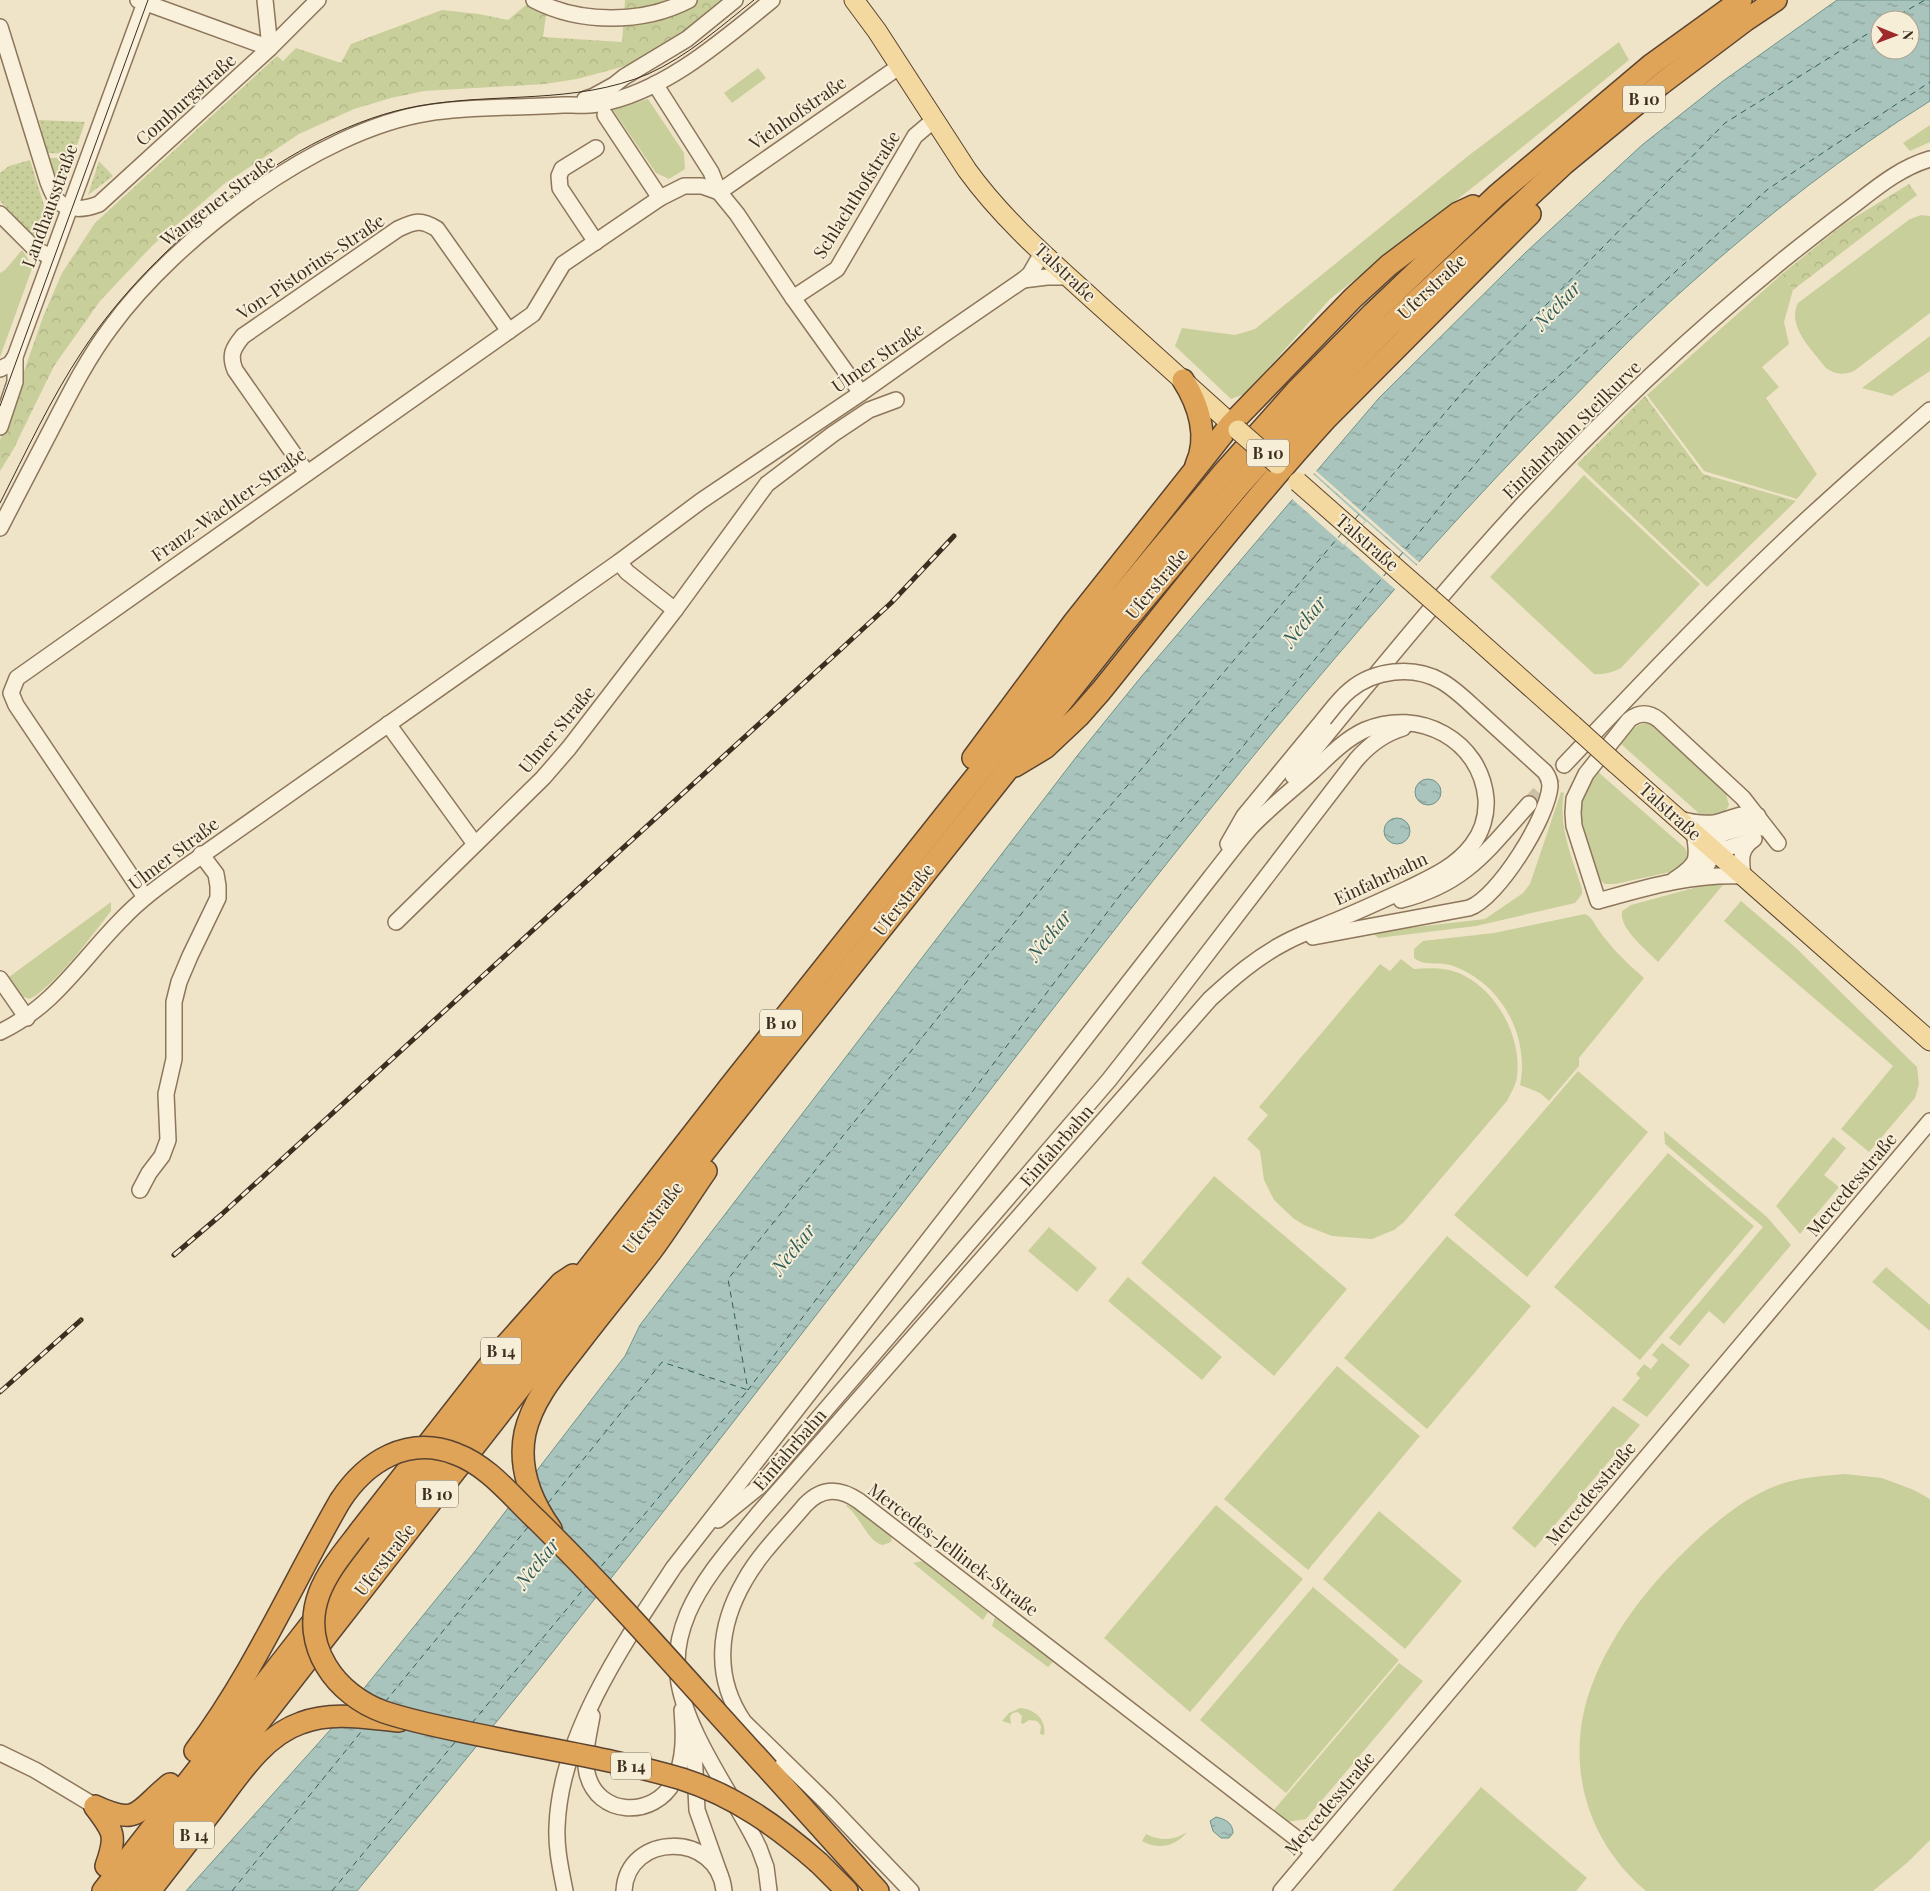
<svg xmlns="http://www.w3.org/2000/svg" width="1930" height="1891" viewBox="0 0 1930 1891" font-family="'Playfair Display',serif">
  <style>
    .green { fill: #c9cf9b }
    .forest { fill: url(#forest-crowns) }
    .garden { fill: url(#garden-dots) }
    .water { fill: url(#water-ripples); stroke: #6f938a; fill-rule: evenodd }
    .pier { fill: #f0e4c8 }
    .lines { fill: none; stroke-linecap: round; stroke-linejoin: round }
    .ferry { stroke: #2f5d5a; stroke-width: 1; stroke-dasharray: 6 5; stroke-linecap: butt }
    .minor-tunnel { stroke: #ccc0a6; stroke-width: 15; stroke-dasharray: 15 8; stroke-linecap: butt }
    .minor-casing { stroke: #8d765c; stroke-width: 18 }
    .major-casing { stroke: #5b4430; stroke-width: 21 }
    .highway-casing { stroke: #5b4430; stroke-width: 24 }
    .minor { stroke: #faf1dc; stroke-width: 15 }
    .major { stroke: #f3d9a0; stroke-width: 19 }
    .highway { stroke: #e0a458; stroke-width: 21 }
    .tram { stroke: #3d2e20; stroke-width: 1 }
    .rail-casing { stroke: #3d2e20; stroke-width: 5 }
    .rail { stroke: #f7eed8; stroke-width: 3; stroke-dasharray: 9; stroke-linecap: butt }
    .minor-bridge-casing { stroke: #8d765c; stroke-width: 18; stroke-linecap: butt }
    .major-bridge-casing { stroke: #5b4430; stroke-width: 21; stroke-linecap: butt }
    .highway-bridge-casing { stroke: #5b4430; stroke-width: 24; stroke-linecap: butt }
    .minor-bridge { stroke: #faf1dc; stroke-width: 15 }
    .major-bridge { stroke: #f3d9a0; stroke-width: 19 }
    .highway-bridge { stroke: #e0a458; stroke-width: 21 }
    .labels { text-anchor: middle; stroke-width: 4; stroke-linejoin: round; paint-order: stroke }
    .shield { fill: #f7eed8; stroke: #756857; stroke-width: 1 }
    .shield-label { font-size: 16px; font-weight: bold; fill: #3d2e20 }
    .street-label { font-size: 18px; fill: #3d2e20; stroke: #f7eed8 }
    .water-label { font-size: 19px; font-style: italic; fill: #2f5d5a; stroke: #f7eed8 }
  </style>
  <defs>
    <pattern id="forest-crowns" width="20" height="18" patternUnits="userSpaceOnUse" patternTransform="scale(1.25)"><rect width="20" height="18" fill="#c9cf9b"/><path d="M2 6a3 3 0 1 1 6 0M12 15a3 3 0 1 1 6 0" fill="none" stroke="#aeb285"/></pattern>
    <pattern id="garden-dots" width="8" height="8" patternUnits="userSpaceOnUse" patternTransform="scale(1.25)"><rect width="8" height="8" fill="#c9cf9b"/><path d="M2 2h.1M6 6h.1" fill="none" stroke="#aeb285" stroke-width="1.8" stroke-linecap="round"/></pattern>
    <pattern id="water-ripples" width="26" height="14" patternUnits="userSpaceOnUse" patternTransform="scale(1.25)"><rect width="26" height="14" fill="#a9c4bc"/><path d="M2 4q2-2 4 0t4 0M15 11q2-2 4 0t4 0" fill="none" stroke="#8ba098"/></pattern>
  </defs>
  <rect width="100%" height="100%" fill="#f0e4c8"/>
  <g class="green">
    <polygon points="1619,42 1629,60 1477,184 1330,299 1245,394 1231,399 1175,346 1182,328 1235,335 1255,329 1468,156"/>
    <polygon points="758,68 766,78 732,103 724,93"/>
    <polygon points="648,99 684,153 685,169 669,179 656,173 613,110"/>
    <polygon points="1930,125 1930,142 1910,151 1903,143"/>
    <polygon points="48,158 72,158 60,190"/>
    <path d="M1921,215L1930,216V313L1854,371C1844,375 1835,375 1826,368C1813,351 1786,326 1798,303L1910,219Z"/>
    <polygon points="22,250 33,266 0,357 0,273 5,270"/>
    <polygon points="1782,274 1793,290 1784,322 1789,344 1762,367 1779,387 1766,398 1817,474 1797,499 1704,471 1647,395"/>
    <polygon points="1930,336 1930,371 1892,396 1862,388"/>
    <path d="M1584,475L1700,584L1621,668C1614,672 1602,675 1594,674L1490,577Z"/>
    <path d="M1647,723L1656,727L1726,794L1729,805L1723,815L1703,817L1621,744C1629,734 1634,724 1647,723Z"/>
    <polygon points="1597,771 1685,848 1688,854 1686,862 1675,871 1615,884 1605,884 1597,878 1580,814 1582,796"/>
    <path d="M1561,792L1564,793C1558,827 1572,857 1582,889V894L1575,903L1476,926L1378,938L1372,932L1485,919L1523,893L1530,884Z"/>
    <path d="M1719,883L1723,885L1658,962C1646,949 1619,929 1622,911L1631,905L1708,884Z"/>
    <polygon points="1741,901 1795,947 1917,1067 1919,1084 1915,1098 1869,1152 1841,1129 1893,1066 1724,921"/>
    <path d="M111,902V911C95,932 51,991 29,999L22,996L9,977Z"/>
    <path d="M1585,914C1592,917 1594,923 1598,929C1611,948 1627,963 1644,978L1579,1058V1066L1549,1101L1540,1093L1520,1085C1530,1035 1500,981 1450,965C1437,961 1425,967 1414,958V949L1423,941L1494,933Z"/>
    <path d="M1401,959L1414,969C1431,968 1447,967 1463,975C1498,992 1522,1038 1517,1077C1516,1085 1511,1093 1507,1101L1404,1222L1394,1230L1372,1239L1332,1236L1304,1225L1293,1218L1274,1200L1264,1180L1260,1151L1247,1139L1268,1115L1259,1107L1380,964L1390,971Z"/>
    <polygon points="1578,1071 1648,1132 1527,1277 1454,1215"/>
    <polygon points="1664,1131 1767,1217 1791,1245 1724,1324 1709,1311 1680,1346 1669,1338 1763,1227 1665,1144"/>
    <polygon points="1833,1137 1846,1148 1824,1175 1839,1187 1800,1234 1776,1206"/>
    <polygon points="1668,1153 1754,1226 1640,1360 1554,1287"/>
    <polygon points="1214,1176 1347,1289 1274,1376 1141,1263"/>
    <polygon points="1049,1227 1097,1268 1077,1292 1028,1251"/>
    <polygon points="1447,1236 1531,1306 1427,1429 1344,1358"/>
    <polygon points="1886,1267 1930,1305 1930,1331 1872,1282"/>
    <polygon points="1128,1277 1222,1357 1202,1380 1108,1301"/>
    <polygon points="1662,1343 1690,1365 1647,1417 1622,1400 1640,1378 1636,1374 1644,1364 1651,1369 1658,1360 1652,1355"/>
    <polygon points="1337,1366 1420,1436 1308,1570 1224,1499"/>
    <polygon points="1613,1406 1640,1425 1535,1548 1512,1528"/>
    <path d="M1845,1474L1882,1478L1914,1490L1930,1499V1840L1908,1862L1873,1891H1646C1584,1839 1563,1758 1593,1682C1611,1636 1643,1593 1678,1558C1706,1530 1740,1499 1778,1485C1800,1477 1823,1476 1845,1474Z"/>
    <path d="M848,1504L892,1536L891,1542L883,1545C868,1543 860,1515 846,1506Z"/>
    <polygon points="1216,1505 1303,1579 1190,1712 1104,1638"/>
    <polygon points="1379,1511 1462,1581 1405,1649 1323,1579"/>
    <polygon points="922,1561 988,1612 983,1620 913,1563"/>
    <polygon points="1313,1587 1399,1660 1286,1793 1200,1720"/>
    <polygon points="995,1617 1053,1662 1048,1667 992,1626"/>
    <polygon points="1399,1663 1423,1681 1306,1819 1287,1822 1273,1811"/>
    <path d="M1020,1708C1035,1709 1047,1720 1044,1735L1040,1734L1041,1726L1037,1721L1029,1720L1023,1724L1021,1723L1022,1716L1018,1712L1013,1713L1010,1716L1011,1724L1002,1721L1009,1713Z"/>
    <polygon points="1481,1787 1587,1878 1576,1891 1392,1891"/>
    <path d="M1187,1832C1175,1847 1158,1850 1142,1841L1146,1834C1160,1841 1174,1841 1187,1832Z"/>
  </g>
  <g class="forest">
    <polygon points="625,0 731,0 653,57 618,68 577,79 545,84 424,91 391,98 354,109 299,134 224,184 153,245 100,301 54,366 13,450 0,471 0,440 43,317 62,273 95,223 277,56 283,61 296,48 341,63 351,44 442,10 479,14 508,20 526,5 546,15 543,37 622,42"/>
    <polygon points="1909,184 1917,195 1793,290 1782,274 1844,224"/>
    <polygon points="1645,396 1703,474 1796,501 1707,587 1577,464"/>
  </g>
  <g class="garden">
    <polygon points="39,120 85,122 74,154 47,153"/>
    <polygon points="30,160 51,228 44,239 33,236 0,201 0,173 9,166"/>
    <polygon points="99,161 113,176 88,195"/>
  </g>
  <g class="water">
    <path d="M1837,0H1930V101C1845,154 1766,216 1691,283C1634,333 1582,389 1529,443C1350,629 1192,829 1035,1032C870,1245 707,1458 540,1668C480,1743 418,1817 357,1891H186L331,1729L472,1555L625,1356L640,1325L1077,756L1141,677L1379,398L1525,253L1642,145L1723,81ZM1880,20H1910V50H1880Z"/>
    <circle cx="1428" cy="792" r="13"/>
    <circle cx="1397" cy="831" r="13"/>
    <path d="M1216,1817C1225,1819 1233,1823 1233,1833L1229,1838H1221L1213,1831L1210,1821Z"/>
  </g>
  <g class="pier">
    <polygon points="1315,470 1421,564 1419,566 1313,472"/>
    <polygon points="1312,473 1365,521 1344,545 1291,498"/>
    <polygon points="1366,521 1418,567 1397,591 1345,545"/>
  </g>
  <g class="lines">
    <g class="ferry">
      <polyline points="1890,20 1925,0"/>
      <polyline points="1355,519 1478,374 1725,123 1880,26"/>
      <polyline points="1342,533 1071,852 728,1279 748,1390 1121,894 1387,572"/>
      <polyline points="1399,557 1516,414 1768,189 1930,82"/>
      <polyline points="548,1503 662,1362 748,1390 599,1569"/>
      <polyline points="385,1702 528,1527"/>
      <polyline points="472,1723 586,1586"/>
      <polyline points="232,1891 365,1727"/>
      <polyline points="332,1891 456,1741"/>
    </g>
    <polyline class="minor-tunnel" points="1529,804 1564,765"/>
    <defs>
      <g id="minor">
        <polyline points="138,0 270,48 265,0"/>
        <path d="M534,0C580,24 643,24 689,0"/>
        <path d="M0,27L48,182C50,187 53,196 57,200C68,212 86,209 99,204L270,48L318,0"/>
        <polyline points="655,84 711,172 719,192 737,214 793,298 861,393"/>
        <polyline points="585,99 594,96 614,85 624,77 687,39 735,0"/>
        <polyline points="605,115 660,198"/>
        <polyline points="596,148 562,169 559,176 560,188 596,242"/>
        <polyline points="719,192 900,66"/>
        <polyline points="0,214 35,249 51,257"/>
        <polyline points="1023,280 1047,277 1069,277"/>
        <polyline points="793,298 837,269 915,136 934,120"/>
        <polyline points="0,369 10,364 15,357"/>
        <polyline points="0,427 15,382 15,357 146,0"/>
        <path d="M307,473L235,370C229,355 233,348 243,336L398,229C415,221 421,219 437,229L509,331"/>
        <path d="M0,528C18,493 37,457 55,422C72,389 89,356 111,327C176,238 318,130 428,113C472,106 518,108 563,105C574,105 586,106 598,104C663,93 722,41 772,0"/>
        <polyline points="619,562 627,572 675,610"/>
        <polyline points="388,724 475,844"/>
        <path d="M1564,765C1636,689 1708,613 1784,541C1831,496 1881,453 1930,410"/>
        <path d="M1293,776C1354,701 1415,625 1480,552C1575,444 1681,342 1793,252C1812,237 1831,222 1850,208C1875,189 1899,168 1930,159"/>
        <path d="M1677,818C1689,822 1701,824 1714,823C1730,820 1741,811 1758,816"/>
        <path d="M1754,839C1739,849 1741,860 1743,876C1690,874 1648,887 1598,901L1574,826L1573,813L1574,799L1586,774L1629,720C1639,712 1649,712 1659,720L1743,798L1778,843"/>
        <polyline points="1228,844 1244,816 1324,719"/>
        <path d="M1693,878C1705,869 1713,863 1710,847L1728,848L1752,840"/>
        <path d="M1674,880C1698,864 1699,860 1694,833L1718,835L1752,825L1767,829"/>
        <polyline points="145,897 16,705 11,693 17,678 533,314 563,264 660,198 684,186 702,186 719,192"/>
        <path d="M1401,900C1465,884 1487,851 1529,804"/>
        <polyline points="396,922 543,778 569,748 675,610 767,484 833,434 869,410 896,400"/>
        <path d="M1313,937L1469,908C1498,898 1548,817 1550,786C1550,780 1548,776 1545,772L1477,710"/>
        <polyline points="0,979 27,1018"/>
        <path d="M0,1032C55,1006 81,960 122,919C141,899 162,884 184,868L619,562L701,501L861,393L943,335L1023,280L1030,274L1042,253"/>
        <polyline points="140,1190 149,1173 162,1156 168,1140 166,1094 174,1059 174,1002 179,982 190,956 218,898 218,886 216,874 201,854"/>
        <path d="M718,1520L761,1485L1109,1080L1168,1005L1356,760C1369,745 1383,734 1403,728"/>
        <path d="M592,1716C589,1734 583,1755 587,1773C597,1817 654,1819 674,1781C685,1759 684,1734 682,1710"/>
        <polyline points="691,1732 694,1751 697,1810 720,1875"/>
        <polyline points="0,1753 35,1770 95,1806"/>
        <path d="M565,1891C561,1870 556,1849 557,1827C560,1735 625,1641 674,1567L1210,878C1223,862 1236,844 1250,828C1269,808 1292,790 1312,772C1328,757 1345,739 1365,730C1419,707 1481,740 1486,799C1487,815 1482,832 1472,845C1455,867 1432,877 1407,889C1383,900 1359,911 1335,921C1318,928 1301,934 1286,942C1257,957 1234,977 1210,999L759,1513C734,1544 704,1576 688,1613C680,1632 675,1655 678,1676C684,1732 735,1797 759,1848L766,1867L769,1891"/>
        <path d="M624,1891C627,1832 718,1831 724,1891"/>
        <path d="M911,1891L826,1802L744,1722C713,1677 718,1626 745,1580C760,1553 785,1529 805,1505C822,1487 840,1488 859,1501L1314,1852"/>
        <polyline points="1281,1891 1930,1121"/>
      </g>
      <g id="major">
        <path d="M854,0L877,31L967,170C1004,221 1051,261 1097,303C1144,345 1191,388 1238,430"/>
        <polyline points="1471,634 1573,725"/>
        <polyline points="1616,764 1930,1041"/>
      </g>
      <g id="highway">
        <path d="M1183,380C1199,405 1209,437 1196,465"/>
        <polyline points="973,758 1074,622 1231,424 1353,298 1389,265 1458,213 1473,206"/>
        <path d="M1015,766L1045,748L1079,716L1101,691C1175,599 1247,506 1327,418L1530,214"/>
        <path d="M551,1529C531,1501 518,1467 525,1433C533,1397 560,1368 582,1339C605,1309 629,1280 652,1250C671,1224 688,1197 706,1171"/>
        <polyline points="360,1531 503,1348 561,1283 573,1275"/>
        <path d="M195,1751C253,1674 292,1584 340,1501"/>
        <polyline points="768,1769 878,1891"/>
        <path d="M95,1806C140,1827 137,1810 170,1784"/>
        <path d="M95,1807C114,1832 117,1835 106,1866"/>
        <polyline points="819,1863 847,1891"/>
        <polyline points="103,1891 731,1085 965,790 1106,614 1223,473 1296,391 1373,313 1497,195 1651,65 1741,0"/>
        <polyline points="127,1891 723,1128 1121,627 1239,486 1310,406 1387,328 1564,164 1661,84 1746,20 1776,0"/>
        <path d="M150,1891C169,1866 189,1841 208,1816C234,1783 260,1737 301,1723C332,1711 367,1718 399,1721"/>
      </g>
    </defs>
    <use href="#minor" class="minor-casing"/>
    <use href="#major" class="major-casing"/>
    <use href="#highway" class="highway-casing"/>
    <use href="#minor" class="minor"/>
    <use href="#major" class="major"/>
    <use href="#highway" class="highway"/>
    <g class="tram">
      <polyline points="0,406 148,0"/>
      <path d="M0,503C26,452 51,398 83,350C151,247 295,127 419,106C495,92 575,105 648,74C688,56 720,27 754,0"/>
    </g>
    <defs>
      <g id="rail">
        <polyline points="174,1255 222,1214 840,650 891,603 954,536"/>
        <polyline points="0,1392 81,1320"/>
      </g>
    </defs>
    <use href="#rail" class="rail-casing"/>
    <use href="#rail" class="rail"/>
    <defs>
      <path id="minor-bridge" d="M1324,719C1332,709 1340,698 1350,690C1374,670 1413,665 1441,681C1454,688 1466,700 1477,710"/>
      <g id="major-bridge">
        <polyline points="1238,430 1277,464"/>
        <polyline points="1298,482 1471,634"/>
        <polyline points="1573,725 1616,764"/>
      </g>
      <g id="highway-bridge">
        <path d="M340,1501C366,1461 408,1435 456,1454C489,1466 513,1498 538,1521C618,1600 692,1686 768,1769"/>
        <path d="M360,1531C345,1551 328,1570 319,1594C300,1646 336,1695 384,1712C420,1724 457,1730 494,1738C557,1751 621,1761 682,1779C735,1796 778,1827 819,1863"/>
      </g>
    </defs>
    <use href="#minor-bridge" class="minor-bridge-casing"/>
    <use href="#major-bridge" class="major-bridge-casing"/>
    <use href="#highway-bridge" class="highway-bridge-casing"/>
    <use href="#minor-bridge" class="minor-bridge"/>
    <use href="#major-bridge" class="major-bridge"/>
    <use href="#highway-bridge" class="highway-bridge"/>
  </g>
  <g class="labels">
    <g class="shield">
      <rect x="1623" y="85.5" width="42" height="27" rx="4"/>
      <rect x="1247" y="439.5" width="42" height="27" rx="4"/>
      <rect x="760" y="1009.5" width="42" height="27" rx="4"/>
      <rect x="481" y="1337.5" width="40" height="27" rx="4"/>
      <rect x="416" y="1480.5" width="42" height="27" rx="4"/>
      <rect x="611" y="1752.5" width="40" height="27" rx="4"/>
      <rect x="174" y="1821.5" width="40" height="27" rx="4"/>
    </g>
    <g class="shield-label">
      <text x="1644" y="105">B 10</text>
      <text x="1268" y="459">B 10</text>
      <text x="781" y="1029">B 10</text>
      <text x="501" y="1357">B 14</text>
      <text x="437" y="1500">B 10</text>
      <text x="631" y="1772">B 14</text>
      <text x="194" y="1841">B 14</text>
    </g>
    <g class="street-label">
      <text transform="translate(186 100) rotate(-42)" y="6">Comburgstraße</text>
      <text transform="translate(798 113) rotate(-35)" y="6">Viehhofstraße</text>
      <text transform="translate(857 195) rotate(-58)" y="6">Schlachthofstraße</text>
      <text transform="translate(218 201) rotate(-37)" y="6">Wangener Straße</text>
      <text transform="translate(50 206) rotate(-70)" y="6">Landhausstraße</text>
      <text transform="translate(311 267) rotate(-34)" y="6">Von-Pistorius-Straße</text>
      <text transform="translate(1065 273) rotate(43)" y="6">Talstraße</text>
      <text transform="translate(1432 287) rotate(-43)" y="6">Uferstraße</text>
      <text transform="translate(878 358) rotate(-35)" y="6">Ulmer Straße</text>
      <text transform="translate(1572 430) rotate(-45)" y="6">Einfahrbahn Steilkurve</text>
      <text transform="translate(229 505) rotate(-35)" y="6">Franz-Wachter-Straße</text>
      <text transform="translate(1367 543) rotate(41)" y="6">Talstraße</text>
      <text transform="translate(1157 584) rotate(-50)" y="6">Uferstraße</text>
      <text transform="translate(557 730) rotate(-50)" y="6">Ulmer Straße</text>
      <text transform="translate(1670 812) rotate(42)" y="6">Talstraße</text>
      <text transform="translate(174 854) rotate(-37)" y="6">Ulmer Straße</text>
      <text transform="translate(1381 879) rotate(-25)" y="6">Einfahrbahn</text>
      <text transform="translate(904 900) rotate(-52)" y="6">Uferstraße</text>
      <text transform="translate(1057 1146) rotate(-49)" y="6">Einfahrbahn</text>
      <text transform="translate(1852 1185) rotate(-50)" y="6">Mercedesstraße</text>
      <text transform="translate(653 1218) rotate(-52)" y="6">Uferstraße</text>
      <text transform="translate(790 1450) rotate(-49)" y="6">Einfahrbahn</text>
      <text transform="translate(1591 1494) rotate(-50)" y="6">Mercedesstraße</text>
      <text transform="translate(953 1550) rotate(37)" y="6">Mercedes-Jellinek-Straße</text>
      <text transform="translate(385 1560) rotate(-52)" y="6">Uferstraße</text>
      <text transform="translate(1330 1804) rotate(-50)" y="6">Mercedesstraße</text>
    </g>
    <g class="water-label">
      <text transform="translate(1557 305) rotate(-46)" y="7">Neckar</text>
      <text transform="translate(1304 621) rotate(-51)" y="7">Neckar</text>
      <text transform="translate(1049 935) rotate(-51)" y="7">Neckar</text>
      <text transform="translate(793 1249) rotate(-51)" y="7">Neckar</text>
      <text transform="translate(537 1563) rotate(-51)" y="7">Neckar</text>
    </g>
  </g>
  <g transform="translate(1895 35) rotate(91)"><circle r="24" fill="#f7eed8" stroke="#ada18e"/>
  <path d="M0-4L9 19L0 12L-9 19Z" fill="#9e2a2b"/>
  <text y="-8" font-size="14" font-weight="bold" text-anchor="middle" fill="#3d2e20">N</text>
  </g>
</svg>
